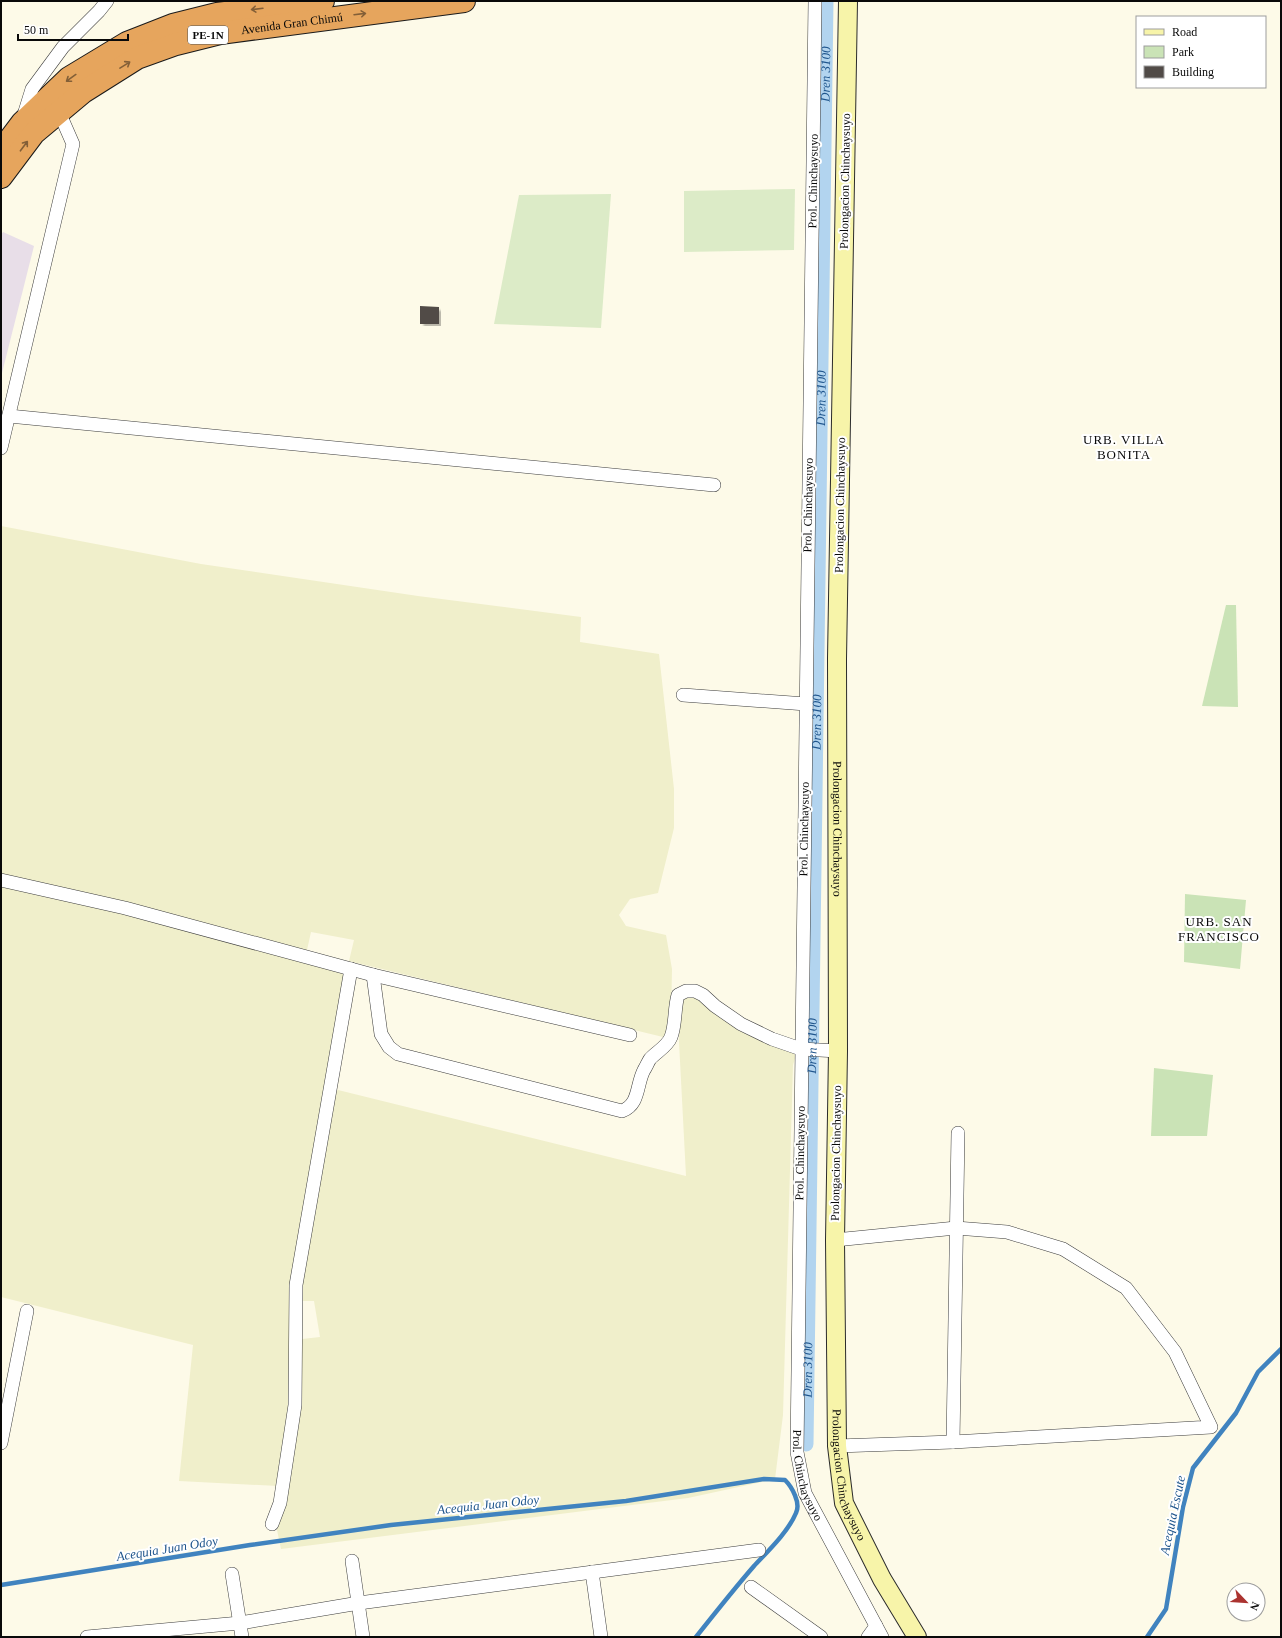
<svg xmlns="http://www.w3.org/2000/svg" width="1282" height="1638" viewBox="0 0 1282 1638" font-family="'Times New Roman',serif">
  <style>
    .industrial { fill: #e8dee8 }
    .farmland { fill: #f0efcb }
    .green { fill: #cae3b6 }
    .pitch { fill: #dcebc7 }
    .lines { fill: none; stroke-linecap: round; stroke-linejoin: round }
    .stream { stroke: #4083bf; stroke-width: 4.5 }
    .canal { stroke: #b2d4ef; stroke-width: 15 }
    .building { fill: #514b47; filter: url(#shadow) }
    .street-casing { stroke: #3c3c3c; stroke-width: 14 }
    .secondary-casing { stroke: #2b2b2b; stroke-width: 20 }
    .highway-casing { stroke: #1a1a1a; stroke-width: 24 }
    .street { stroke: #fff; stroke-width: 13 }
    .secondary { stroke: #f7f4a9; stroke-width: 18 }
    .highway { stroke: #e6a55d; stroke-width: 22 }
    .oneway { stroke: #835f37 }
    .labels { text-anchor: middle; stroke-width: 4; stroke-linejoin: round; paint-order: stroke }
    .shield { fill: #fff; stroke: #535353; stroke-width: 1 }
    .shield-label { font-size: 11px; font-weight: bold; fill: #090909 }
    .street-label { font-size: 12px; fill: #090909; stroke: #fff }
    .water-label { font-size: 13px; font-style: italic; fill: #20568d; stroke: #fff }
    .neighbourhood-label { font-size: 13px; letter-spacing: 1px; fill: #090909; stroke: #fff }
  </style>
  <defs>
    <filter id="shadow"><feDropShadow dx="3.5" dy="3.5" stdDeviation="1" flood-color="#0004"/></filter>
  </defs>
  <rect width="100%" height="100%" fill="#fdfae8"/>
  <polygon class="industrial" points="3,232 34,246 1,377 1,235"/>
  <g class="farmland">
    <polygon points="1,526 201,564 418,596 581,617 580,642 659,654 674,789 674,828 658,893 630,899 619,915 626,926 666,935 672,969 671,1020 668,1031 663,1037 349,961 354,940 311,932 307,950 1,877"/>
    <polygon points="1,885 117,912 347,971 291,1286 291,1372 288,1408 278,1486 179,1481 193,1345 1,1297"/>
    <polygon points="694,996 718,1016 742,1032 774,1046 797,1052 793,1065 783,1415 775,1479 688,1498 281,1549 277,1530 300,1402 302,1339 320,1337 314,1301 301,1301 301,1284 334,1089 686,1176 679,1042 680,1000"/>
  </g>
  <g class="green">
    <polygon points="1226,605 1236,605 1238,707 1202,706"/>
    <polygon points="1185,894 1246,900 1240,969 1184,962"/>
    <polygon points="1154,1068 1213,1075 1207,1136 1151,1136"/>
  </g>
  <g class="pitch">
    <polygon points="795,189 794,250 684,252 684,191"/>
    <polygon points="611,194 601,328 494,324 519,195"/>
  </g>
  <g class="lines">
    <g class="stream">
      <path d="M1,1585L250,1545L391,1525L626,1501L764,1479L785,1480C792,1487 801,1503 796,1513C788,1532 768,1551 754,1566C734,1589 715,1613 696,1637"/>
      <polyline points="1147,1637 1166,1609 1183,1507 1193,1468 1236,1413 1258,1372 1281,1349"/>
    </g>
    <path class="canal" id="s1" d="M806,1444L826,1"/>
  </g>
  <polygon class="building" points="420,306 439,307 439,324 420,324"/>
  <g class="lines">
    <defs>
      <g id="street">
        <path id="s2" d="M815,1L797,1452L805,1493L882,1637"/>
        <polyline points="23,118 32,89 63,47 99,11 107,1"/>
        <polyline points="9,416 714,485"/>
        <polyline points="1,448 73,144 59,112"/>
        <polyline points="683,695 806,704"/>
        <polyline points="1,880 125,908 373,975 630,1035"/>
        <path d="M373,975L381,1034L389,1047L398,1054L622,1111C640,1104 636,1085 644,1070C646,1067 648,1062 650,1059C656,1052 667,1047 671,1037C676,1024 674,1009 678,995L686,991H695L703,995L715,1006L741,1024L772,1039L801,1049L838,1051"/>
        <polyline points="835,1240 956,1228 1007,1232 1063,1249 1126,1288 1175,1352 1211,1427 953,1442 837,1446"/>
        <polyline points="953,1442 958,1133"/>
        <polyline points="1,1443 27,1311"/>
        <polyline points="272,1524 280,1503 295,1405 296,1285 351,969"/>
        <polyline points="352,1561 363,1637"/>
        <polyline points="592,1572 601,1637"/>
        <polyline points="232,1574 242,1637"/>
        <polyline points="751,1587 821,1637"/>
        <polyline points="87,1637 240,1623 359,1603 759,1550"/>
        <polyline points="868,1637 876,1626"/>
      </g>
      <g id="secondary">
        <path id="s3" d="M848,1L837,659L838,1051L835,1240L837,1446L844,1503L882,1579L917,1637"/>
      </g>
      <g id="highway">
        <polyline points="1,151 22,123 69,78 127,43 173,25 217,14 323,1"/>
        <path id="s4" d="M1,177L34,133L83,92L137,58L176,44L220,33L464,1"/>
      </g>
    </defs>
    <use href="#street" class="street-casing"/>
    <use href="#secondary" class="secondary-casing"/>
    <use href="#highway" class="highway-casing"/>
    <use href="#street" class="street"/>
    <use href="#secondary" class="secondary"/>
    <use href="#highway" class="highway"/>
  </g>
  <defs><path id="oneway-shaft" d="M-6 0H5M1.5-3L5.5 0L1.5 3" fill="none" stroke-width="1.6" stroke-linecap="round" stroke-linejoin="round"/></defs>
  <g class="oneway">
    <use href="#oneway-shaft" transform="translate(257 9) rotate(173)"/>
    <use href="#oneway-shaft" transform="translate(360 14) rotate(-7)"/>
    <use href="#oneway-shaft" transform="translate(125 65) rotate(-32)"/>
    <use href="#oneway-shaft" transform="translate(71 78) rotate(144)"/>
    <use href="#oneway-shaft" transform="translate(24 146) rotate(-53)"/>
  </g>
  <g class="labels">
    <rect class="shield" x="188" y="26" width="40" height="18" rx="3"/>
    <g class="shield-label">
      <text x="208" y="39">PE-1N</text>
    </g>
    <g class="street-label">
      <text dy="4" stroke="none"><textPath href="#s4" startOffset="342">Avenida Gran Chimú</textPath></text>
      <text transform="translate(813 181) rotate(-89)" y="4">Prol. Chinchaysuyo</text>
      <text transform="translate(845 181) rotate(-89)" y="4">Prolongacion Chinchaysuyo</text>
      <text transform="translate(808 505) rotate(-89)" y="4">Prol. Chinchaysuyo</text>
      <text transform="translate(840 505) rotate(-89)" y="4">Prolongacion Chinchaysuyo</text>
      <text transform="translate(804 829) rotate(-89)" y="4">Prol. Chinchaysuyo</text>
      <text dy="4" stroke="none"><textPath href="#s3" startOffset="828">Prolongacion Chinchaysuyo</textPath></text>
      <text transform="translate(800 1153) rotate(-89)" y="4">Prol. Chinchaysuyo</text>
      <text transform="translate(836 1153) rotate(-89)" y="4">Prolongacion Chinchaysuyo</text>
      <text dy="4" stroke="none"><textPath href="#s3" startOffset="1476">Prolongacion Chinchaysuyo</textPath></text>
      <text dy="4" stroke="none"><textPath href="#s2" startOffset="1476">Prol. Chinchaysuyo</textPath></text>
    </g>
    <g class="water-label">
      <text dy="5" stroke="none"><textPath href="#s1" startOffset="1370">Dren 3100</textPath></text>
      <text dy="5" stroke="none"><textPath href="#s1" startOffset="1046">Dren 3100</textPath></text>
      <text dy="5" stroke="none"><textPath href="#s1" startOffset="722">Dren 3100</textPath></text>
      <text dy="5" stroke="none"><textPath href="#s1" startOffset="398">Dren 3100</textPath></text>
      <text dy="5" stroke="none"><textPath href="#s1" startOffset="74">Dren 3100</textPath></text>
      <text transform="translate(488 1504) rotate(-6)" y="5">Acequia Juan Odoy</text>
      <text transform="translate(1172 1515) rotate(-78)" y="5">Acequia Escute</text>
      <text transform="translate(167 1548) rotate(-9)" y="5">Acequia Juan Odoy</text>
    </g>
    <g class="neighbourhood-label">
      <text x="1124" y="444">URB. VILLA<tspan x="1124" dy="15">BONITA</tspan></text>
      <text x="1219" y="926">URB. SAN<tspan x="1219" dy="15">FRANCISCO</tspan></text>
    </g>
  </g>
  <rect width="1282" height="1638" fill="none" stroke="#090909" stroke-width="4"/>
  <rect x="1136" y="16" width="130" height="72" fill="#ffffff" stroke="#9d9d9d"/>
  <rect x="1144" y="29" width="20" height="6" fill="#f7f4a9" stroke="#9d9d9d"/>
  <text x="1172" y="36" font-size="12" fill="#090909">Road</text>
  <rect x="1144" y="46" width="20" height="12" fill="#cae3b6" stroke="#9d9d9d"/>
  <text x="1172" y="56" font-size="12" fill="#090909">Park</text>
  <rect x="1144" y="66" width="20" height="12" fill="#514b47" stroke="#9d9d9d"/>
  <text x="1172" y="76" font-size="12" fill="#090909">Building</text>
  <g transform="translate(1246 1602) rotate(115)"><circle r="19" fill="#ffffff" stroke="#9d9d9d"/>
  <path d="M0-3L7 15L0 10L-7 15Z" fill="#ab3330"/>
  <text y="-6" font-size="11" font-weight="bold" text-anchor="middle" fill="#090909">N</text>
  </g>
  <path d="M18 34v6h110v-6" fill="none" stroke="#090909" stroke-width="2"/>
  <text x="24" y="34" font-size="12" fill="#090909" stroke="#ffffff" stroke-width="3" paint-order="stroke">50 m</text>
</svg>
